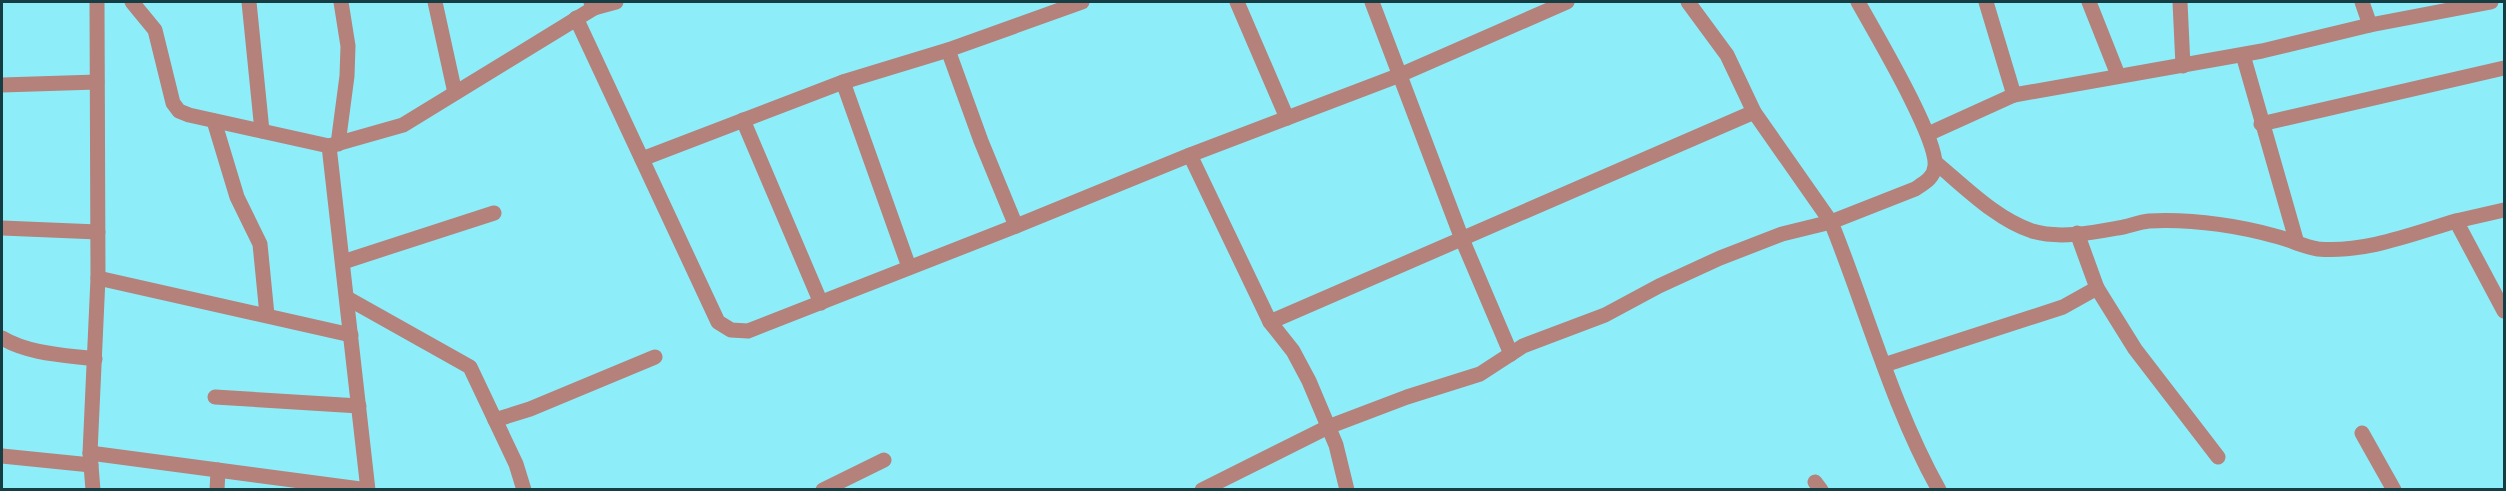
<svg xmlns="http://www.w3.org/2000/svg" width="2506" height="491" viewBox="0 0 2506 491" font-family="'Open Sans',sans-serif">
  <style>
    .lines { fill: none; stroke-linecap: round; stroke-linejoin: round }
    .minor { stroke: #b5817b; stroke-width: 15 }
  </style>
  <rect width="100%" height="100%" fill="#8deefa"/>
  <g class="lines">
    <g class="minor">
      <polyline points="249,2 262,131"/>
      <polyline points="435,2 455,93"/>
      <polyline points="1237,2 1287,118"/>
      <polyline points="1372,2 1462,239 1511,354"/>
      <path d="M1858,2C1874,31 1938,138 1935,166C1934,178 1924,183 1915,189L1831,222C1867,311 1892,406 1939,490"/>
      <polyline points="1986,2 2014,95"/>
      <polyline points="2089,2 2118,75"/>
      <polyline points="2180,2 2183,66"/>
      <polyline points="2362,2 2370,25"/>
      <polyline points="594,8 616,2"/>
      <polyline points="576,18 718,322 731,330 748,331 1016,226 1190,155 1400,75 1567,2"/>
      <polyline points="948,50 981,141 1016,226"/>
      <polyline points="2243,55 2297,243"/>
      <polyline points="843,82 909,267"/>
      <polyline points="2,85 97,82"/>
      <polyline points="743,120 821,303"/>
      <polyline points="214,121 237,197 260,244 267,315"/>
      <polyline points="2261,124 2504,68"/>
      <polyline points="1928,134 2014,95 2262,51 2370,25 2491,2"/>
      <polyline points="338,144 347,76 348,46 341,2"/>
      <polyline points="329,146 403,125 594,8 591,2"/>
      <polyline points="1190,155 1270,322 1293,351 1309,381 1336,445 1347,490"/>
      <polyline points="642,159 843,82 948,50 1082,2"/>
      <path d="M1936,163C1965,187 1996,219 2032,231C2058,239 2091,233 2118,228C2128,227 2138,222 2149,221C2191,219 2234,225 2275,236C2289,239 2304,247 2318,249C2365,253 2412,234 2456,221L2504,311"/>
      <polyline points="2456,221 2504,210"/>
      <polyline points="2,228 98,232"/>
      <polyline points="2077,233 2097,288 2135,349 2218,457"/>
      <polyline points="343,262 494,213"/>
      <polyline points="98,278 351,335"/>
      <polyline points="347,298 470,367 516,464 524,490"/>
      <polyline points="1270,322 1754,112"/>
      <path d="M2,338C29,354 64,355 95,359"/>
      <polyline points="1884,365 2063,307 2097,288"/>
      <polyline points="215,397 359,406"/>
      <polyline points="495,420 530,409 655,357"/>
      <polyline points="2362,433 2394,490"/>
      <polyline points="90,453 368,490 329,146 189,115 179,111 173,103 155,30 132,2"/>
      <polyline points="2,456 91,465"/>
      <polyline points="1815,482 1821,490"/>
      <polyline points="93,490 90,453 98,278 97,2"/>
      <polyline points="217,490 218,470"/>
      <polyline points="823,490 884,460"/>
      <polyline points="1202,490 1328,427 1407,397 1480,374 1523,346 1605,315 1659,286 1720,258 1782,234 1831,222 1754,112 1727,55 1688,2"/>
    </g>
  </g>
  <rect width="2506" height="491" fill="none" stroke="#143e43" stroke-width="6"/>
</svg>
